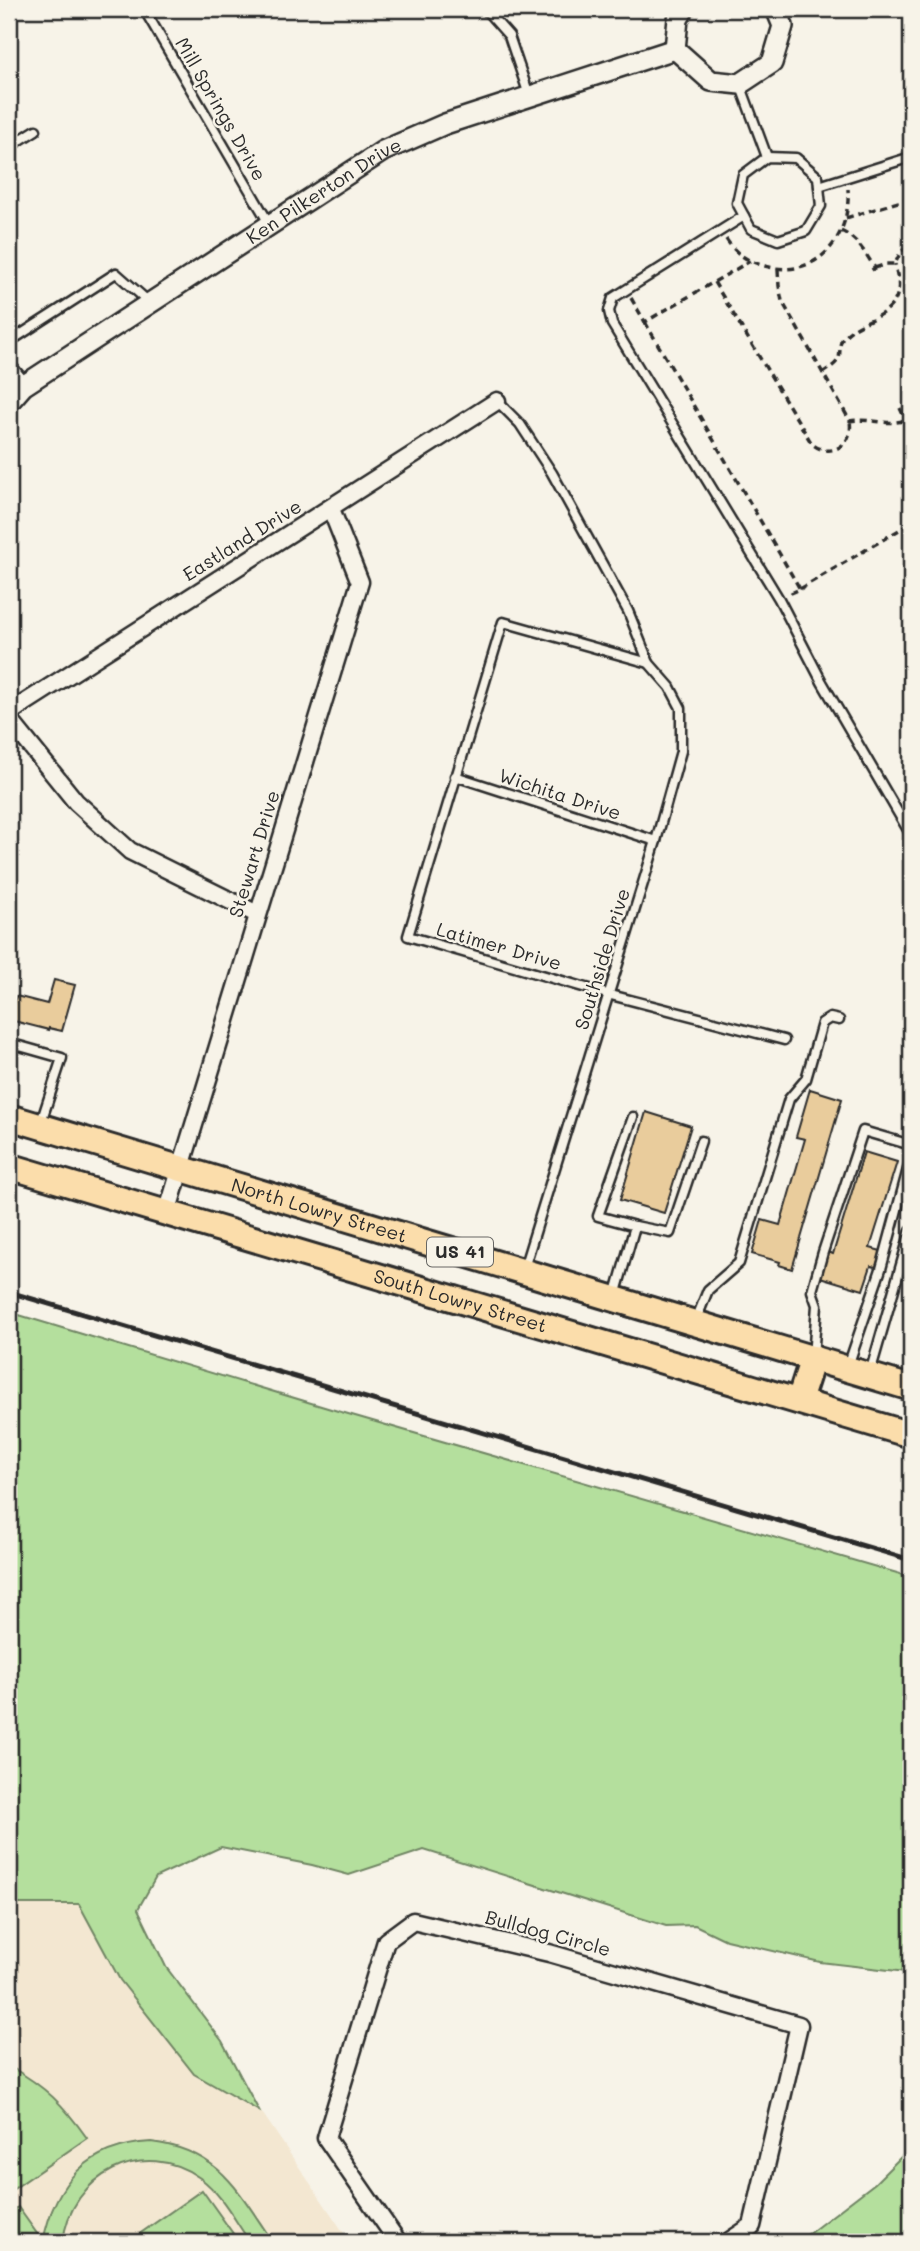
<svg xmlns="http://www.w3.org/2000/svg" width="920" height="2251" viewBox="0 0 920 2251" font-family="Mali,sans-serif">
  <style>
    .built { fill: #f3e7d1 }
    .green { fill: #b4df9d; stroke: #708564; stroke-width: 2 }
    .building { fill: #e9cc9c; stroke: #2b2b2b; stroke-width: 2 }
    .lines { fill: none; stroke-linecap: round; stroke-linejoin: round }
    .service-casing { stroke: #2b2b2b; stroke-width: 13 }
    .minor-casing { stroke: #2b2b2b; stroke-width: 21 }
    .tertiary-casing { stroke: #2b2b2b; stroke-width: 24 }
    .primary-casing { stroke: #2b2b2b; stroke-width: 30 }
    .path { stroke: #2b2b2b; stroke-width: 3.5; stroke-dasharray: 7 5; stroke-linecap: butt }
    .service { stroke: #f7f3e8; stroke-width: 8 }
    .minor { stroke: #f7f3e8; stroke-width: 16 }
    .tertiary { stroke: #f7f3e8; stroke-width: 19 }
    .primary { stroke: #fbddab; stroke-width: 24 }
    .rail { stroke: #2b2b2b; stroke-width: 5 }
    .labels { text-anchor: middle; stroke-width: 5; stroke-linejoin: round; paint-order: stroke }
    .shield { fill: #f7f3e8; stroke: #686764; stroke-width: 2 }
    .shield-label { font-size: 18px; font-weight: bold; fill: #2b2b2b }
    .street-label { font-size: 19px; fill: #2b2b2b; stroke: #f7f3e8 }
  </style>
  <rect width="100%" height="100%" fill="#f7f3e8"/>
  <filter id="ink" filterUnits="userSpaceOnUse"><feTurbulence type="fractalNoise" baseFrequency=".0143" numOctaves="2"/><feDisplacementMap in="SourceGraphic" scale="14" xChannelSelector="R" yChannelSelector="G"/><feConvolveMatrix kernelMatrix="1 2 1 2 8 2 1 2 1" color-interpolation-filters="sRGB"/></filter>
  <g filter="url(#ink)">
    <polygon class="built" points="9,1904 79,1904 120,1980 194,2074 263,2114 350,2242 9,2242"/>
    <g class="green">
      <polygon points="9,1312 331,1409 911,1577 911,1975 906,1972 820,1962 726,1940 695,1925 666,1926 424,1850 349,1875 312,1865 221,1847 156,1877 138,1909 166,1967 222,2041 259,2111 194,2074 120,1980 79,1904 9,1904"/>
      <path d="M9,2066C46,2087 63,2104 87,2138L9,2192Z"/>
      <path d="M151,2142C220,2150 238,2191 273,2242H250C235,2221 222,2194 200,2178C144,2137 70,2175 63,2242H17L9,2231V2213L18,2207L43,2242C55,2181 88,2146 151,2142Z"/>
      <polygon points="911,2147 911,2238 906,2242 798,2242 875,2183"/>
      <polygon points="202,2190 239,2242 128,2242"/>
    </g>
    <g class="building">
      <polygon points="54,980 75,985 62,1031 49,1028 49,1030 10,1020 16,996 47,1004"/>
      <polygon points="810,1089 842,1099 792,1269 779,1265 780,1262 752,1254 762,1220 780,1225 805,1139 796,1137"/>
      <polygon points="646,1112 691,1126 664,1213 620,1200"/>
      <polygon points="864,1152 897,1162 870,1248 881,1251 876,1267 871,1266 863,1290 820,1277 827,1252 833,1254"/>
    </g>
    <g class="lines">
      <defs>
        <g id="service">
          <polyline points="144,9 270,225"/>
          <polyline points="485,9 509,36 529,95"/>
          <polyline points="740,84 767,157"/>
          <polyline points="9,147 36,130"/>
          <polygon points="767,157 796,158 818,177 821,206 806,231 778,240 751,229 737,203 743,175"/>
          <polyline points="819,186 911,157"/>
          <polyline points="744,216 613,298 609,311 612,324 779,599 822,682 911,835"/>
          <polyline points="9,342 116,273 150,303"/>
          <polyline points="497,401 520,424 552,473 628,611 649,663"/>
          <polyline points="455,776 656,841"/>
          <polyline points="9,1043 62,1058 41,1122"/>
          <polyline points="635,1226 670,1233 701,1141"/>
          <polyline points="524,1268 656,841 681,751 681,708 670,687 649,663 503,622 408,936 607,994 784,1040"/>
          <polyline points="615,1296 635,1226 598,1216 633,1117"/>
          <polyline points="696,1320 708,1290 739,1263 789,1099 806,1079 822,1023 830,1018 839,1020"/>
          <polyline points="813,1357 817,1305 812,1291 823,1252 863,1131 911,1145"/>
          <polyline points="848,1366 881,1269 911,1158"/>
          <polyline points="870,1373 911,1230"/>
        </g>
        <g id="minor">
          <polyline points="9,369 23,386"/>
          <polyline points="9,713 497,401"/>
          <polyline points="9,719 76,802 130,851 257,914"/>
          <polyline points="167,1213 360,582 331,509"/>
          <polyline points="398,2242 326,2138 386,1941 413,1921 549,1953 799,2025 752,2226 728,2242"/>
        </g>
        <g id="tertiary">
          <polyline points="675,49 711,81 740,84 772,63 783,26 776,9"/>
          <polyline points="675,49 678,19 684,9"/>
          <path id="s1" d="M9,402L23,386L383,151L445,124L675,49"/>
        </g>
        <g id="primary">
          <path id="s2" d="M9,1117L911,1388"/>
          <path id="s3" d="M9,1166L911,1435"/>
          <polyline points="799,1401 813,1358"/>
        </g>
      </defs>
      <use href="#service" class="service-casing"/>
      <use href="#minor" class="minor-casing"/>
      <use href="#tertiary" class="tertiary-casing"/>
      <use href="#primary" class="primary-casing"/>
      <g class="path">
        <polyline points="846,218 911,198"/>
        <path d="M841,231C858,239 865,253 875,268L870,271"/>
        <path d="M726,239C736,254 747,261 765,266C816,280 851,239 848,189"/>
        <polyline points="875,268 886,264 895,264 901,251 911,247"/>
        <path d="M778,270L779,286L782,301L850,421C872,417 891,429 911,417"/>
        <path d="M714,282L812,444C831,459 854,445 850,421"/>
        <polyline points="631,298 645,322 750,261"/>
        <polyline points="645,322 800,589 789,594"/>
        <path d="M822,373C828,369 836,365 839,358C841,350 838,343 844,337C859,319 894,318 898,291C900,282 896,273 895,264"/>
        <polyline points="900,408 911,432"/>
        <polyline points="911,433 909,441 911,445"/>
        <polyline points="800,589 911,523"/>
      </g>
      <use href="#service" class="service"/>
      <use href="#minor" class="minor"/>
      <use href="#tertiary" class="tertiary"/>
      <use href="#primary" class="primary"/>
      <polyline class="rail" points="9,1292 911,1560"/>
    </g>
  </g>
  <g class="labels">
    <rect class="shield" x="427" y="1237.5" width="66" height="29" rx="5"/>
    <g class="shield-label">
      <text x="460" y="1258">US 41</text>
    </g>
    <g class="street-label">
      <text transform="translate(221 109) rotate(60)" y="7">Mill Springs Drive</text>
      <text dy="7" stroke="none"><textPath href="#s1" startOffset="380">Ken Pilkerton Drive</textPath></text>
      <text transform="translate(242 540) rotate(-32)" y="7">Eastland Drive</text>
      <text transform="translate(560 794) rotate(18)" y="7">Wichita Drive</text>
      <text transform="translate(254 854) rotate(-73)" y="7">Stewart Drive</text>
      <text transform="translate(499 946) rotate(16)" y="7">Latimer Drive</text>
      <text transform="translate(602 959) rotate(-73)" y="7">Southside Drive</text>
      <text dy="7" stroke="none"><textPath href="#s2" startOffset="324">North Lowry Street</textPath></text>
      <text dy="7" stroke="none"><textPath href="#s3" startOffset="471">South Lowry Street</textPath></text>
      <text transform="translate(548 1933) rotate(15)" y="7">Bulldog Circle</text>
    </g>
  </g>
  <rect width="920" height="2251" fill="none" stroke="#f7f3e8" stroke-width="35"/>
  <rect x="18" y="18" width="885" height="2216" fill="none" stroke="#2b2b2b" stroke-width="2.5" filter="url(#ink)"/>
</svg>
